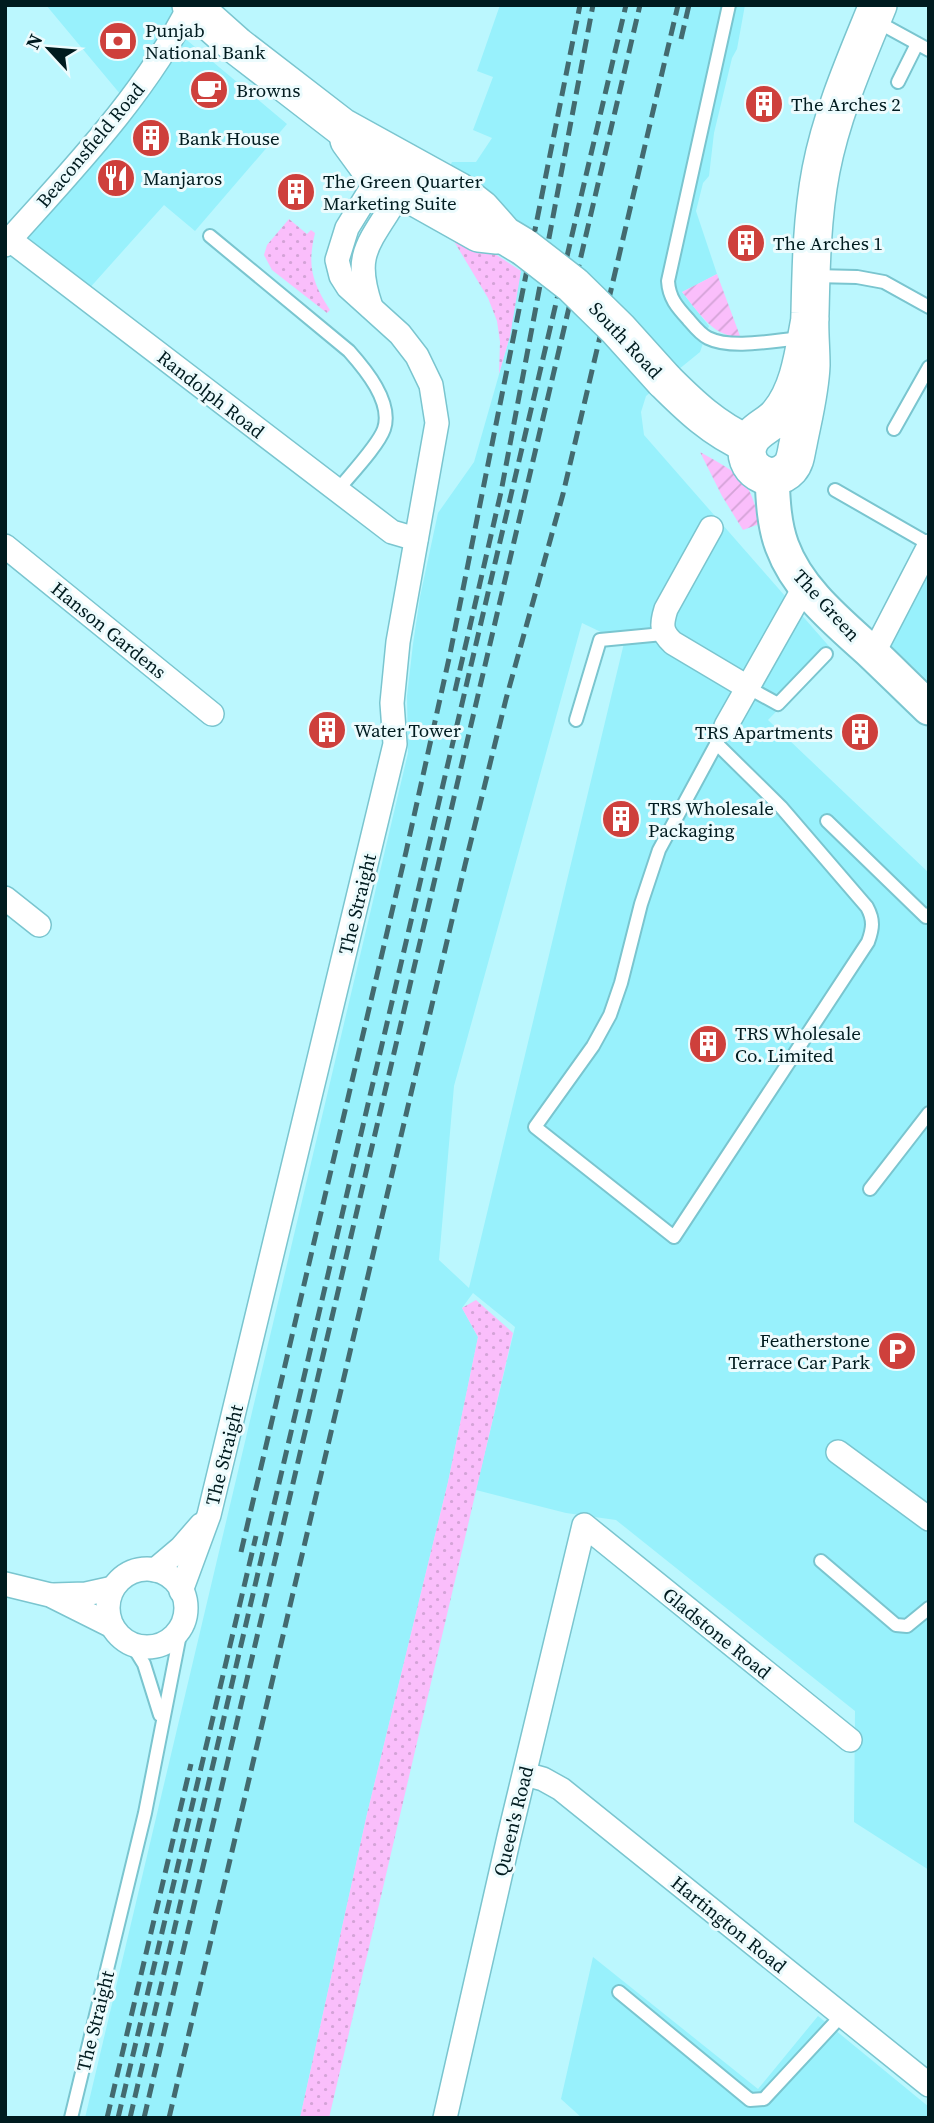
<svg xmlns="http://www.w3.org/2000/svg" width="934" height="2123" viewBox="0 0 934 2123" font-family="'Source Serif 4',serif">
  <style>
    .built { fill: #98f1fc; fill-rule: evenodd }
    .grass { fill: url(#grass-dots) }
    .garden { fill: url(#garden-furrows) }
    .lines { fill: none; stroke-linecap: round; stroke-linejoin: round }
    .lane-casing { stroke: #7ac5cf; stroke-width: 16 }
    .street-casing { stroke: #7ac5cf; stroke-width: 26 }
    .secondary-casing { stroke: #7ac5cf; stroke-width: 37 }
    .primary-casing { stroke: #7ac5cf; stroke-width: 40 }
    .lane { stroke: #fff; stroke-width: 12 }
    .street { stroke: #fff; stroke-width: 23 }
    .secondary { stroke: #fff; stroke-width: 33 }
    .primary { stroke: #fff; stroke-width: 37 }
    .rail { stroke: #436a6f; stroke-width: 5; stroke-dasharray: 14 7; stroke-linecap: butt }
    .primary-bridge-casing { stroke: #7ac5cf; stroke-width: 40; stroke-linecap: butt }
    .primary-bridge { stroke: #fff; stroke-width: 37 }
    .labels { text-anchor: middle; stroke-width: 6; stroke-linejoin: round; paint-order: stroke }
    .poi-label { font-size: 19px; fill: #001b1f; stroke: #ecfbfd; text-anchor: start }
    .street-label { font-size: 19px; fill: #001b1f; stroke: #ecfbfd }
  </style>
  <defs>
    <pattern id="grass-dots" width="8" height="8" patternUnits="userSpaceOnUse" patternTransform="scale(1.75)"><rect width="8" height="8" fill="#fabefb"/><path d="M2 2h.1M6 6h.1" fill="none" stroke="#d4a3d7" stroke-width="1.8" stroke-linecap="round"/></pattern>
    <pattern id="garden-furrows" width="10" height="10" patternUnits="userSpaceOnUse" patternTransform="scale(1.75)"><rect width="10" height="10" fill="#fabefb"/><path d="M-1 1l2-2M0 10L10 0M9 11l2-2" fill="none" stroke="#d4a3d7"/></pattern>
  </defs>
  <rect width="100%" height="100%" fill="#bbf7fe"/>
  <g class="built">
    <polygon points="46,5 190,5 176,31 287,124 195,231 164,205 87,291 19,238 131,107"/>
    <path d="M500,5H745L737,49L732,58L714,133L709,176L703,183L696,211L717,274L682,292L709,326L700,352L646,396L641,412L644,435L834,652L768,720L929,873V1870L854,1822L855,1711L616,1520L566,1513L476,1490L515,1327L473,1293L462,1308L478,1337L448,1482L367,1814L300,2118H85L408,753L407,696L413,644L420,597L438,513L474,462L510,336L524,247L522,223L448,170L452,162H476L492,138L473,130L493,77L477,71ZM582,623L624,643L469,1288L439,1260L454,1086Z"/>
    <polygon points="929,573 929,682 888,643"/>
    <polygon points="593,1957 758,2089 818,2016 929,2107 929,2118 582,2118 561,2099"/>
  </g>
  <g class="grass">
    <polygon points="440,218 521,271 510,336 499,374 500,342 497,321 488,298"/>
    <path d="M289,219L307,234L311,230L315,233C307,266 312,282 330,310L327,313L272,270L264,255L267,245Z"/>
    <polygon points="476,1300 513,1333 329,2118 300,2118 367,1814 448,1482 478,1337 462,1308"/>
  </g>
  <g class="garden">
    <path d="M717,274L740,336C714,339 697,310 682,292Z"/>
    <path d="M700,452C739,474 751,478 759,524L743,530L722,496Z"/>
  </g>
  <g class="lines">
    <defs>
      <g id="lane">
        <path d="M729,5L668,281C669,298 677,307 688,319C694,326 700,334 708,338C732,350 776,340 802,338"/>
        <polyline points="876,21 929,50"/>
        <polyline points="898,82 917,44"/>
        <path d="M210,236L349,351C365,369 393,402 384,429C378,446 349,476 337,491"/>
        <polyline points="814,276 857,277 884,282 929,307"/>
        <polyline points="894,429 929,367"/>
        <polyline points="835,490 929,544"/>
        <polyline points="747,687 778,704 826,654"/>
        <polyline points="576,720 600,640 663,634"/>
        <path d="M716,743L781,807L867,907C874,920 873,928 868,942L674,1237L535,1127L593,1046L610,1015L621,983L641,904L659,850L726,726"/>
        <polyline points="827,821 926,917 929,914"/>
        <polyline points="870,1189 929,1113"/>
        <polyline points="821,1561 896,1625 907,1626 929,1608"/>
        <polyline points="131,1643 144,1664 160,1715"/>
        <polyline points="619,1992 750,2100 764,2099 842,2015"/>
        <polyline points="71,2118 145,1813 182,1624"/>
      </g>
      <g id="street">
        <polyline points="10,240 392,532 416,539"/>
        <path d="M5,245C72,170 145,95 190,5"/>
        <path d="M371,307C355,260 364,249 390,209C397,199 402,192 405,180"/>
        <path d="M711,528L666,609C661,625 661,632 673,643L747,687"/>
        <polyline points="5,546 212,714"/>
        <polyline points="873,654 929,546"/>
        <polyline points="726,726 805,586"/>
        <polyline points="5,898 39,925"/>
        <polyline points="838,1452 929,1519"/>
        <circle cx="147" cy="1608" r="39"/>
        <polyline points="155,1570 181,1548 201,1525"/>
        <polyline points="5,1584 50,1595 112,1626"/>
        <polyline points="181,1591 209,1515 395,744 392,703 398,642 437,423 431,385 417,356 400,334 348,287 341,276 337,260 347,228 376,181 377,173"/>
        <polyline points="53,1595 86,1594 113,1588"/>
        <polyline points="525,1774 543,1779 561,1789 929,2085"/>
        <polyline points="445,2118 509,1837 584,1525 850,1740"/>
      </g>
      <path id="secondary" d="M772,478C773,500 774,525 782,546C798,590 838,622 871,652C890,670 909,689 929,708"/>
      <g id="primary">
        <polyline points="191,5 237,46 342,127 458,191 481,209 504,235 524,247"/>
        <polyline points="349,140 368,166 390,183 479,233 497,235"/>
        <path d="M810,319C804,350 800,389 779,414C771,425 754,429 749,443C739,467 771,489 790,468C796,461 796,452 798,444C803,418 810,392 811,365C811,348 809,330 810,313C811,265 812,217 821,170C832,113 856,59 878,5"/>
        <path d="M664,380C690,406 714,429 748,444"/>
      </g>
    </defs>
    <use href="#lane" class="lane-casing"/>
    <use href="#street" class="street-casing"/>
    <use href="#secondary" class="secondary-casing"/>
    <use href="#primary" class="primary-casing"/>
    <use href="#lane" class="lane"/>
    <use href="#street" class="street"/>
    <use href="#secondary" class="secondary"/>
    <use href="#primary" class="primary"/>
    <g class="rail">
      <polyline points="681,39 689,5"/>
      <polyline points="455,691 501,492 593,5"/>
      <polyline points="241,1552 406,852 450,654 580,5"/>
      <polyline points="107,2118 191,1764"/>
      <polyline points="118,2118 256,1536"/>
      <polyline points="130,2118 626,5"/>
      <polyline points="144,2118 640,5"/>
      <polyline points="169,2118 465,865 506,699 563,494 678,5"/>
    </g>
    <defs>
      <polyline id="primary-bridge" points="524,247 573,285 618,329 664,380"/>
    </defs>
    <use href="#primary-bridge" class="primary-bridge-casing"/>
    <use href="#primary-bridge" class="primary-bridge"/>
  </g>
  <defs>
    <symbol id="bank-disc" viewBox="-11 -11 22 22"><circle r="9.5" fill="#ce403c" stroke="#ecfbfd"/><path d="M-6-4H6V4H-6ZM0-2.3a2.3 2.3 0 1 0 0 4.6a2.3 2.3 0 1 0 0-4.6Z" fill="#fff"/></symbol>
    <symbol id="cafe-disc" viewBox="-11 -11 22 22"><circle r="9.5" fill="#ce403c" stroke="#ecfbfd"/><path d="M-5.5-4.5H6V0H3Q3 3.5 0 3.5H-2.5Q-5.5 3.5-5.5 0ZM3-3.2v2h1.7v-2ZM-6 4.5H4V6H-6Z" fill="#fff"/></symbol>
    <symbol id="building-disc" viewBox="-11 -11 22 22"><circle r="9.5" fill="#ce403c" stroke="#ecfbfd"/><path d="M-4-6H4V6H1V3H-1V6H-4ZM-2.5-4.3h1.7v1.8h-1.7ZM.8-4.3h1.7v1.8H.8ZM-2.5-1h1.7V.8h-1.7ZM.8-1h1.7V.8H.8Z" fill="#fff"/></symbol>
    <symbol id="restaurant-disc" viewBox="-11 -11 22 22"><circle r="9.5" fill="#ce403c" stroke="#ecfbfd"/><path d="M-5-6h1v4h1v-4h1v4h1v-4h1v5L-1.5 .5V6h-2V.5L-5-1ZM5-6V6H3V1.5H1.5Q1.5-4 5-6Z" fill="#fff"/></symbol>
    <symbol id="parking-disc" viewBox="-11 -11 22 22"><circle r="9.5" fill="#ce403c" stroke="#ecfbfd"/><path d="M-3.5-5.5H1a3.5 3.5 0 0 1 0 7H-1V5.5H-3.5ZM-1-3.4V-.6H.8a1.4 1.4 0 0 0 0-2.8Z" fill="#fff"/></symbol>
  </defs>
  <g fill-rule="evenodd">
    <use href="#bank-disc" x="96" y="19" width="44" height="44"/>
    <use href="#cafe-disc" x="187" y="68" width="44" height="44"/>
    <use href="#building-disc" x="742" y="82" width="44" height="44"/>
    <use href="#building-disc" x="129" y="116" width="44" height="44"/>
    <use href="#restaurant-disc" x="94" y="156" width="44" height="44"/>
    <use href="#building-disc" x="274" y="170" width="44" height="44"/>
    <use href="#building-disc" x="724" y="221" width="44" height="44"/>
    <use href="#building-disc" x="305" y="708" width="44" height="44"/>
    <use href="#building-disc" x="838" y="710" width="44" height="44"/>
    <use href="#building-disc" x="599" y="797" width="44" height="44"/>
    <use href="#building-disc" x="686" y="1022" width="44" height="44"/>
    <use href="#parking-disc" x="875" y="1329" width="44" height="44"/>
  </g>
  <g class="labels">
    <g class="poi-label">
      <text x="145" y="37">Punjab<tspan x="145" dy="22">National Bank</tspan></text>
      <text x="236" y="97">Browns</text>
      <text x="791" y="111">The Arches 2</text>
      <text x="178" y="145">Bank House</text>
      <text x="143" y="185">Manjaros</text>
      <text x="323" y="188">The Green Quarter<tspan x="323" dy="22">Marketing Suite</tspan></text>
      <text x="773" y="250">The Arches 1</text>
      <text x="354" y="737">Water Tower</text>
      <text x="833" y="739" text-anchor="end">TRS Apartments</text>
      <text x="648" y="815">TRS Wholesale<tspan x="648" dy="22">Packaging</tspan></text>
      <text x="735" y="1040">TRS Wholesale<tspan x="735" dy="22">Co. Limited</tspan></text>
      <text x="870" y="1347" text-anchor="end">Featherstone<tspan x="870" dy="22">Terrace Car Park</tspan></text>
    </g>
    <g class="street-label">
      <text transform="translate(90 145) rotate(-50)" y="7">Beaconsfield Road</text>
      <text transform="translate(626 340) rotate(47)" y="7">South Road</text>
      <text transform="translate(211 394) rotate(38)" y="7">Randolph Road</text>
      <text transform="translate(827 605) rotate(48)" y="7">The Green</text>
      <text transform="translate(109 630) rotate(39)" y="7">Hanson Gardens</text>
      <text transform="translate(357 904) rotate(-76)" y="7">The Straight</text>
      <text transform="translate(224 1455) rotate(-76)" y="7">The Straight</text>
      <text transform="translate(717 1633) rotate(39)" y="7">Gladstone Road</text>
      <text transform="translate(513 1821) rotate(-76)" y="7">Queen's Road</text>
      <text transform="translate(729 1924) rotate(39)" y="7">Hartington Road</text>
      <text transform="translate(95 2021) rotate(-76)" y="7">The Straight</text>
    </g>
  </g>
  <rect width="934" height="2123" fill="none" stroke="#001b1f" stroke-width="14"/>
  <g transform="translate(49 49) rotate(296)" stroke="#ecfbfd" stroke-width="5" paint-order="stroke">
  <path d="M0-5L12 26L0 18L-12 26Z" fill="#001b1f"/>
  <text y="-10" font-size="19" font-weight="bold" text-anchor="middle" fill="#001b1f">N</text>
  </g>
</svg>
